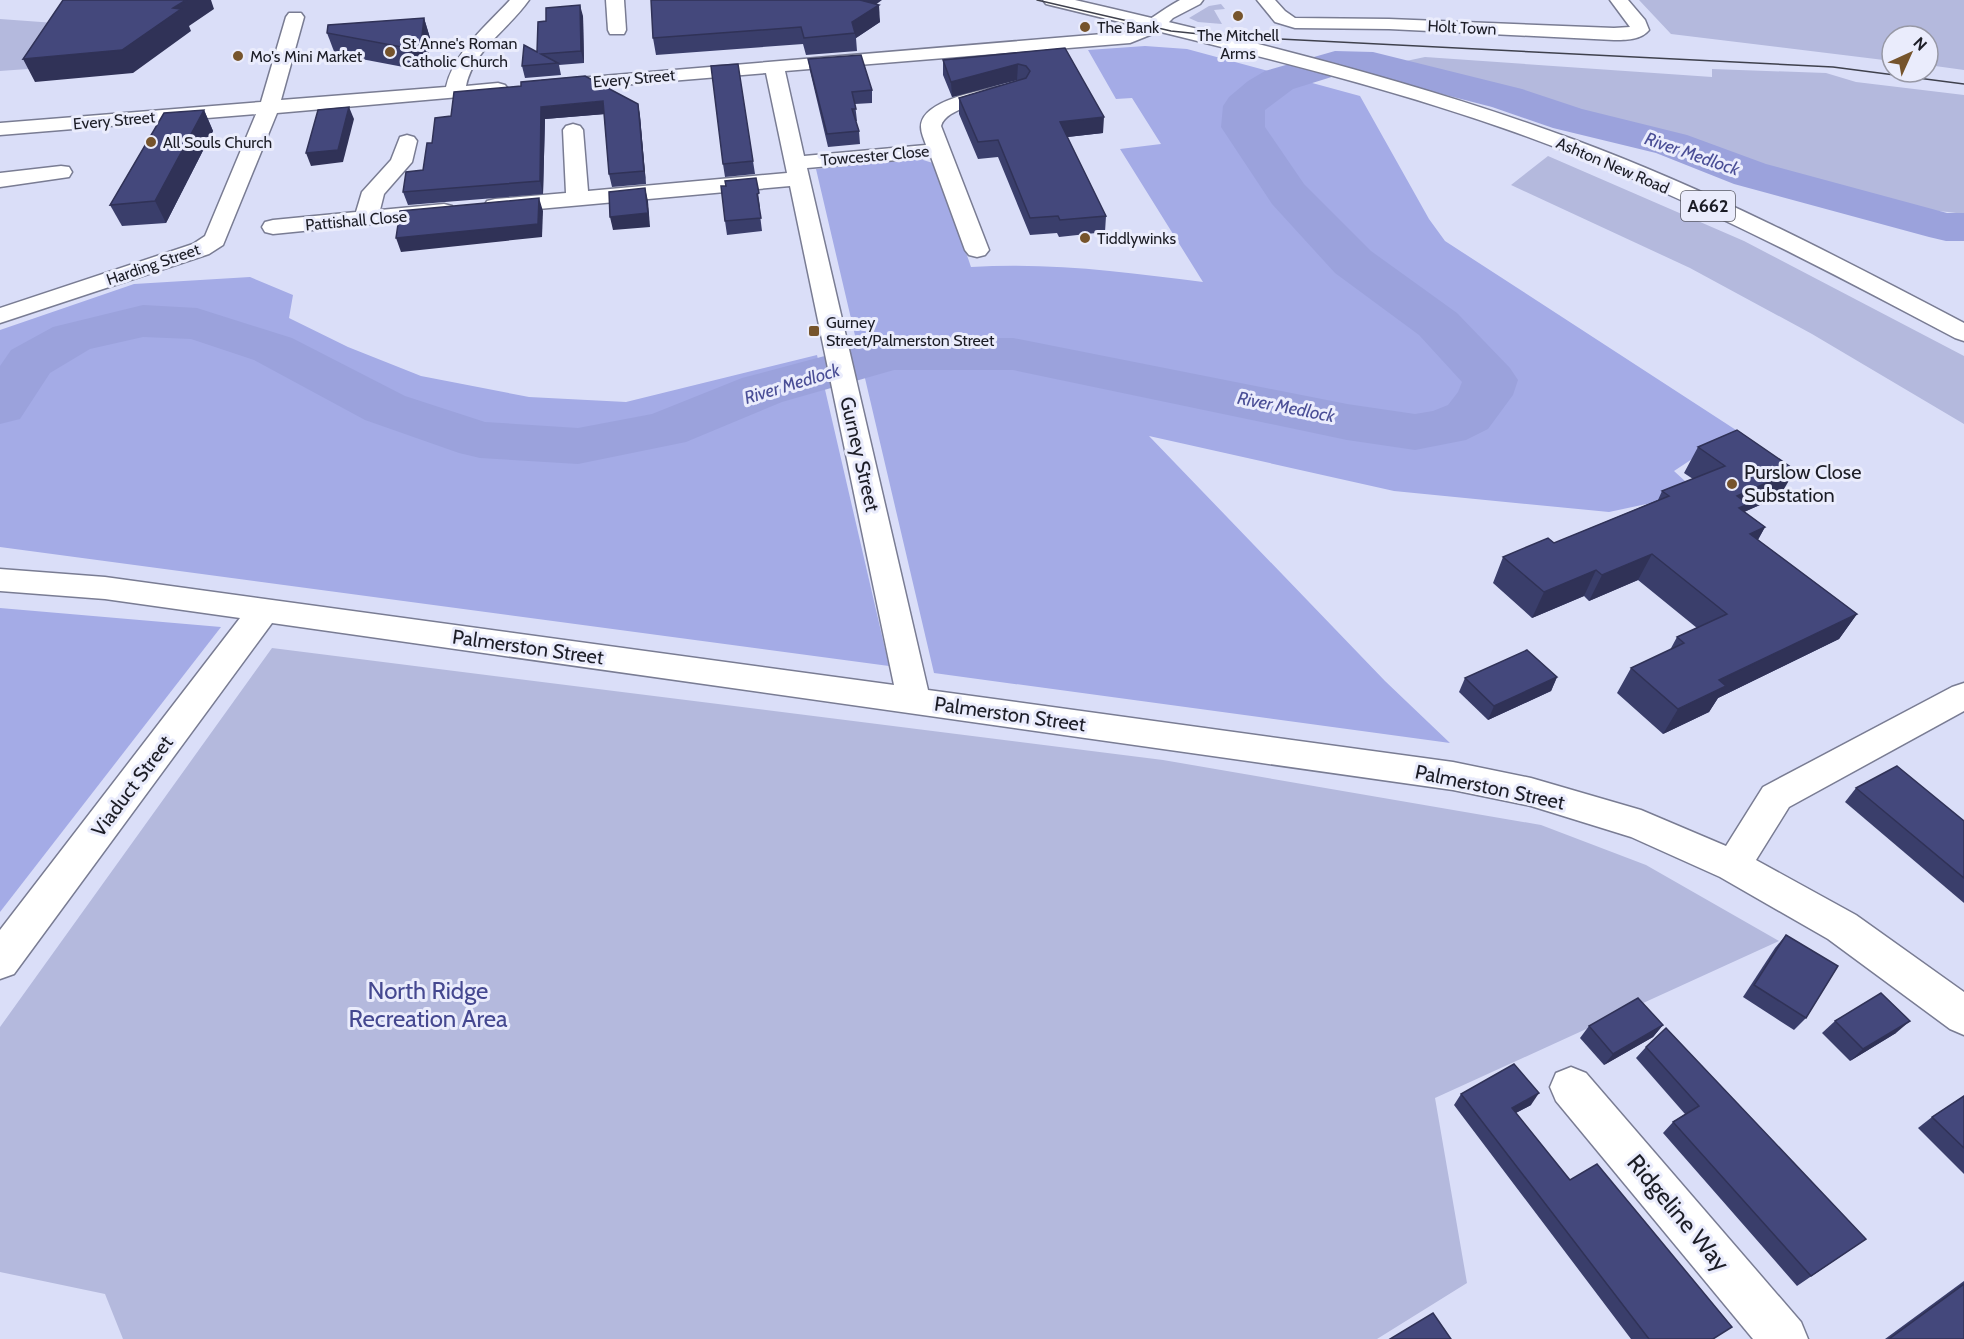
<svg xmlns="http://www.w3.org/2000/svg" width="1964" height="1339" viewBox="0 0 1964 1339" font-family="Cabin,sans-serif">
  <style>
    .green { fill: #b4b9dd }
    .forest { fill: #a4abe6 }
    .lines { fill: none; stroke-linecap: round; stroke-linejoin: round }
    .river { fill: #9ba2dc; fill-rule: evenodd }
    .minor-casing { stroke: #797c93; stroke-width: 3 }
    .major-casing { stroke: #797c93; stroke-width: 3 }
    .minor { fill: #fff; fill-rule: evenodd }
    .major { fill: #fff; fill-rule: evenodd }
    .tram { stroke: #3f414d; stroke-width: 1.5 }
    .wall { fill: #3a3e6b }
    .shaded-wall { fill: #303257 }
    .building { fill: #44487c; stroke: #303257; stroke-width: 1.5 }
    .poi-dot { fill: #76542c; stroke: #eaecfc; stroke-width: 2 }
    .labels { text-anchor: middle; stroke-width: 6; stroke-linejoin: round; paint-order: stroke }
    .far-poi-label { font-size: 16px; fill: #1c1d26; stroke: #eaecfc; text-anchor: start }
    .far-street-label { font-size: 16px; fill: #1c1d26; stroke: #eaecfc }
    .far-water-label { font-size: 18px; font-style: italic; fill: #4a4e96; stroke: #eaecfc }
    .shield { fill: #eaecfc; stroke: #5a5b66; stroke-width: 1.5 }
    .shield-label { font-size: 18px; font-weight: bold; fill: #1c1d26 }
    .street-label { font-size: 20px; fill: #1c1d26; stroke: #eaecfc }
    .poi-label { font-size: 20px; fill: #1c1d26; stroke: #eaecfc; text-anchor: start }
    .near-park-label { font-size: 24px; fill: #454890; stroke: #eaecfc }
    .near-street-label { font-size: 24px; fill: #1c1d26; stroke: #eaecfc }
  </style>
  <rect width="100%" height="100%" fill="#dadef8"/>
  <g class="green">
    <polygon points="1639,0 1964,0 1964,70 1928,65 1928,36 1892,36 1892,61 1671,34"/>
    <polygon points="1221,4 1225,9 1214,10 1222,24 1198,22 1189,18 1209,6"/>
    <polygon points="0,19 110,27 82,65 0,71"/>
    <path d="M1425,57L1712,77V69L1826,73L1856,82L1964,95V214C1943,211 1921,210 1901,205C1808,186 1720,151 1630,124C1556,101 1480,86 1406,61Z"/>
    <polygon points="1548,156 1744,241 1964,356 1964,424 1812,334 1690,268 1511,185"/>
    <polygon points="272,648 1163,760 1541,825 1646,865 1779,941 1435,1098 1467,1283 1377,1339 123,1339 105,1294 0,1272 0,1027"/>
  </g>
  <g class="forest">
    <path d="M1145,46L1187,49L1360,96L1429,219L1445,241L1736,430L1674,471L1698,493L1609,512L1394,491L1149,436L1385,681L1450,743L934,673L816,169L920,159L936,164L971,267C1049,262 1126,272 1203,282L1120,149L1161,144L1132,98L1116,99L1088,50Z"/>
    <polygon points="250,277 293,295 289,318 348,347 421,376 529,397 626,402 817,355 889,666 0,547 0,330 134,284"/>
    <polygon points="0,608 221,627 0,912"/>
  </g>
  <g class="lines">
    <polygon class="river" points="1335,51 1373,52 1522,89 1582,109 1687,135 1766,164 1947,213 1964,213 1964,241 1946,241 1929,237 1734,184 1656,153 1553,128 1492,107 1372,76 1338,75 1293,89 1265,110 1265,127 1304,184 1371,251 1457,313 1510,368 1518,380 1513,395 1488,429 1466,440 1415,450 1347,440 1013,370 894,370 782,402 686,442 578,464 480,458 459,453 365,420 254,360 191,339 143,337 90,349 50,373 20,419 0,424 0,366 11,350 53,327 143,305 197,308 292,338 405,396 485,422 578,428 652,414 742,378 892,338 1013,338 1347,404 1415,414 1433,411 1448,405 1458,392 1462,382 1419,335 1335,273 1272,204 1221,127 1223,106 1229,97 1248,81 1265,71"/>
    <defs>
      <g id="minor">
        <path d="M510,0H529C509,29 473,50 466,86L498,83L505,85L508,89L505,93L277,113L223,245L209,254L0,323V308L193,244L205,236L256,114L0,135V123L261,102L286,17L289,13H301L304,17L281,100L446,87C454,52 486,26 510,0Z"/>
        <polygon points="606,0 624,0 626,30 624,34 610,34 608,30"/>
        <path d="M1180,0H1203L1200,4L1173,18L1160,31L1130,43L785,71L804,156L926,145C924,139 921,133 921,127C921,100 981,91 1001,86L1008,88L1011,92L1008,96C991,101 946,107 941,126L989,250L985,255L977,257L969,255L965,250L931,157L807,168L928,690L1453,762L1531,778L1641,810L1726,846L1763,787L1952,687L1964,683V711L1789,807L1756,860L1856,915L1964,992V1035L1950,1029L1828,939L1720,877L1631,837L1531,806L1453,790L272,623L14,974L0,979V930L240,618L105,599L0,591V569L105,577L894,685L790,186L495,213L487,211L484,206L487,201L495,199L566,193L563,130L566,126L573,124L580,126L583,130L588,191L787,173L766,73L549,91L542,89L539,85L542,81L1127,32C1147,23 1161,10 1180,0Z"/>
        <path d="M1257,0H1275L1285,11L1295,18L1389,19L1614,28L1630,27L1610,0H1628L1645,20L1649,30C1641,40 1626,40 1614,40L1389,29L1295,28L1275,22Z"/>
        <polygon points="407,135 414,137 417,141 412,162 384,194 380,210 444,204 452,206 455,211 452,216 273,234 265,232 262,227 265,222 273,220 356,212 362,192 391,160 400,137"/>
        <polygon points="61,166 69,167 72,172 69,177 0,187 0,173"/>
        <polygon points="1571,1067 1586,1073 1801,1322 1808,1339 1753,1339 1556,1101 1550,1087 1556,1073"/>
      </g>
      <path id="major" d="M1043,0H1075C1244,39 1413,80 1575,140C1710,190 1837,256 1964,323V341L1955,338C1808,260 1661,183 1503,128C1354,76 1199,42 1046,4Z"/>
    </defs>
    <use href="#minor" class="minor-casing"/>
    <use href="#major" class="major-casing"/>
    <use href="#minor" class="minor"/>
    <use href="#major" class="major"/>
    <polyline class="tram" points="1037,0 1171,31 1219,36 1833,67 1964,84"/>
  </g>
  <g class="wall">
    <polygon points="876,4 880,22 856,38 857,51 806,55 803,44 656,55 653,38"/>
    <polygon points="583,16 584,63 559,65 561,75 525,78 522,66 537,52"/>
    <polygon points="424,18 430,38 428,66 414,69 335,54 327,33"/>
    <polygon points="1065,48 1103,133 1067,137 1106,216 1105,232 1059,237 1057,233 1030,235 998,157 978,159 959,114 959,98 1019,80 1017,80 952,97 943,75 943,60"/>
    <polygon points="808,59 872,90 872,103 855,104 857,121 856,121 859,131 860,144 828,147 810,71"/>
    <polygon points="638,104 640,116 646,184 612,187 609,174 604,114 545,119 543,194 408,205 403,192 423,170 432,143 435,118"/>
    <polygon points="204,110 213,131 166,223 122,226 110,205"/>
    <polygon points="753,161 755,174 725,177 723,164"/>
    <polygon points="756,178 760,207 759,207 762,231 727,235 725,221 726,186"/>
    <polygon points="1698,447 1780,496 1744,512 1765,527 1758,540 1857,614 1839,639 1718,698 1709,712 1663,734 1617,693 1631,668 1670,650 1677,637 1697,628 1638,580 1589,601 1584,596 1532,618 1493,583 1503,557 1554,543 1658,500 1662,491 1693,479 1684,473"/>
    <polygon points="1557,677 1551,691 1488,720 1459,692 1465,678"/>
    <polygon points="1856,788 1964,821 1964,903 1845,802"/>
    <polygon points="1786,935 1806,1018 1794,1030 1743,997 1775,948"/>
    <polygon points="1835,1021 1896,1033 1850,1061 1822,1033"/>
    <polygon points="1663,1025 1653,1037 1604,1065 1580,1038 1589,1026"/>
    <polygon points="1646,1047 1866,1239 1797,1286 1663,1133 1673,1122 1685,1114 1636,1058"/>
    <polygon points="1461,1094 1531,1105 1516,1113 1570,1180 1713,1339 1631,1339 1454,1105"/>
    <polygon points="1964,1096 1964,1174 1918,1128 1932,1117"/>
    <polygon points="1964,1281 1964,1339 1885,1339"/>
  </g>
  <g class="shaded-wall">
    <polygon points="186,0 211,0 214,9 189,26 191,31 133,73 35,82 23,59 173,8"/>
    <polygon points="858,0 882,0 859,17"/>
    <polygon points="580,5 583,16 584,63 581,51"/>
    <polygon points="879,5 880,22 856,38 852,22"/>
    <polygon points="424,18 430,38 428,66 414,69 407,48"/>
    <polygon points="1018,64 1017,80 952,97 951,82"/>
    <polygon points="603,101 606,114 545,119 543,194 540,181 541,107"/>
    <polygon points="638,104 640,116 646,184 644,171"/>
    <polygon points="349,107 354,119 343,162 311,166 306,153"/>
    <polygon points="204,110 213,131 166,223 155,201"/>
    <polygon points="1104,117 1103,133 1059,138 1060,122"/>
    <polygon points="645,188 648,201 650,227 613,230 610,217"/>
    <polygon points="539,198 543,211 542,237 401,252 396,238"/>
    <polygon points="1795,470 1780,496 1744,512 1734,530 1737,496"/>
    <polygon points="1765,527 1750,553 1750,534"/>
    <polygon points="1652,554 1638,580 1589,601 1602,575"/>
    <polygon points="1596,570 1584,596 1532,618 1544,592"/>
    <polygon points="1857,614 1839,639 1718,698 1709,712 1663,734 1678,709 1719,680"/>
    <polygon points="1557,677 1551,691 1488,720 1494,706"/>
    <polygon points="1910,1021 1896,1033 1850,1061 1863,1049"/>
    <polygon points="1663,1025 1653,1037 1604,1065 1613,1054"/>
    <polygon points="1539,1093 1531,1105 1504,1119 1512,1108"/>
  </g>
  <g class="building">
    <polygon points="63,0 186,0 173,8 181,9 122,50 23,59"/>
    <polygon points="651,0 860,0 879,5 852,22 855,33 804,38 801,27 653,38"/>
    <polygon points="580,5 581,51 541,54 558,63 522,66 524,45 537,52 538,22 546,21 546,8"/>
    <polygon points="424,18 421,45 407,48 327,33 328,25"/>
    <polygon points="1065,48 1104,117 1060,122 1106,216 1060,220 1058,216 1030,218 998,140 978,142 959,98 1026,78 1030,71 1026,66 1018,64 951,82 943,60"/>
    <polygon points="861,55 872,90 852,92 856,109 852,109 859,131 827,134 808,59"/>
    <polygon points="738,64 753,161 723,164 711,66"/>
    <polygon points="585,76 638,104 644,171 609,174 603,101 541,107 540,181 403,192 406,172 423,170 427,143 432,143 435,118 451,116 454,92 521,86 521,82"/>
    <polygon points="349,107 338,150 306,153 318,110"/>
    <polygon points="204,110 155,201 110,205 164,113"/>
    <polygon points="756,178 759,193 757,194 761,218 725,221 721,186 726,186 725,181"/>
    <polygon points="645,188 648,213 610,217 609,192"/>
    <polygon points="539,198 538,224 396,238 400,211"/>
    <polygon points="1737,430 1795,470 1737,496 1748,504 1739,508 1765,527 1750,534 1857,614 1719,680 1726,686 1678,709 1631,668 1684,643 1677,637 1727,614 1652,554 1602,575 1596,570 1544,592 1503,557 1548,538 1554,543 1669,496 1662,491 1725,466 1698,447"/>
    <polygon points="1527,650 1557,677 1494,706 1465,678"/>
    <polygon points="1897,766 1964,821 1964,878 1856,788"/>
    <polygon points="1786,935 1838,966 1806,1018 1754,985"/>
    <polygon points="1881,993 1910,1021 1863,1049 1835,1021"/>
    <polygon points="1638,998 1663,1025 1613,1054 1589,1026"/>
    <polygon points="1666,1028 1866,1239 1811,1276 1673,1122 1699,1106 1646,1047"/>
    <polygon points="1514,1064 1539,1093 1512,1108 1570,1180 1597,1164 1732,1327 1713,1339 1649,1339 1461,1094"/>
    <polygon points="1964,1096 1964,1148 1932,1117"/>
    <polygon points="1964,1284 1964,1339 1889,1339"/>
    <polygon points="1433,1313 1451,1339 1390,1339"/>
  </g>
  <g class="poi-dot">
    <circle cx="1238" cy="16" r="6"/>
    <circle cx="1085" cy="27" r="6"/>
    <circle cx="390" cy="52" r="6"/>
    <circle cx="238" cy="56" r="6"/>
    <circle cx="151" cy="142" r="6"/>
    <circle cx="1085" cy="238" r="6"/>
    <rect x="808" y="325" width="12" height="12" rx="3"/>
    <circle cx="1732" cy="484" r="6"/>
  </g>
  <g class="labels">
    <g class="far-poi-label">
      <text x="1097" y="33">The Bank</text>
      <text x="1238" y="41" text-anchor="middle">The Mitchell<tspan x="1238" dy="18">Arms</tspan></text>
      <text x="402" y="49">St Anne's Roman<tspan x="402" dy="18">Catholic Church</tspan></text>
      <text x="250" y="62">Mo's Mini Market</text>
      <text x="163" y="148">All Souls Church</text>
      <text x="1097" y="244">Tiddlywinks</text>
      <text x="826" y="328">Gurney<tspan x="826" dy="18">Street/Palmerston Street</tspan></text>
    </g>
    <g class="far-street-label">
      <text transform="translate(1462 27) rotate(3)" y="6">Holt Town</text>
      <text transform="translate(634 78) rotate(-5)" y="6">Every Street</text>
      <text transform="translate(114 120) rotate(-5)" y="6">Every Street</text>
      <text transform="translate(875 155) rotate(-5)" y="6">Towcester Close</text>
      <text transform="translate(1613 165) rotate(23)" y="6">Ashton New Road</text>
      <text transform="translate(356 220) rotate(-5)" y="6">Pattishall Close</text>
      <text transform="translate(153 264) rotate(-19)" y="6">Harding Street</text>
    </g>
    <g class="far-water-label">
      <text transform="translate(1692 154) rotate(19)" y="6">River Medlock</text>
      <text transform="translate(792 384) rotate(-17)" y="6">River Medlock</text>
      <text transform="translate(1286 407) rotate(11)" y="6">River Medlock</text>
    </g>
    <rect class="shield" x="1681" y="191" width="54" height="30" rx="4.5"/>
    <g class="shield-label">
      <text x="1708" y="212">A662</text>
    </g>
    <g class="street-label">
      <text transform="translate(860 454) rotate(77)" y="7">Gurney Street</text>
      <text transform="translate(528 647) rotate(8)" y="7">Palmerston Street</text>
      <text transform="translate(1010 714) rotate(8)" y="7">Palmerston Street</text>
      <text transform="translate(132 786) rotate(-53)" y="7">Viaduct Street</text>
      <text transform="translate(1490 787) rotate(12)" y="7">Palmerston Street</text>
    </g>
    <g class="poi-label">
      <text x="1744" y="479">Purslow Close<tspan x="1744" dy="23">Substation</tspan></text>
    </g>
    <g class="near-park-label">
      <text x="428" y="999">North Ridge<tspan x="428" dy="28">Recreation Area</tspan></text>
    </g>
    <g class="near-street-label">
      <text transform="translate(1678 1213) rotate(50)" y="8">Ridgeline Way</text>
    </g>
  </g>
  <g transform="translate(1910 54) rotate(45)"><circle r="28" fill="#eaecfc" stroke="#9899a6" stroke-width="1.5"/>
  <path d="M0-4.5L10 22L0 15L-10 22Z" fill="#76542c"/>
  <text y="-9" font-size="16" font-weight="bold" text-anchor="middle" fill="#1c1d26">N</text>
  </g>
</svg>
